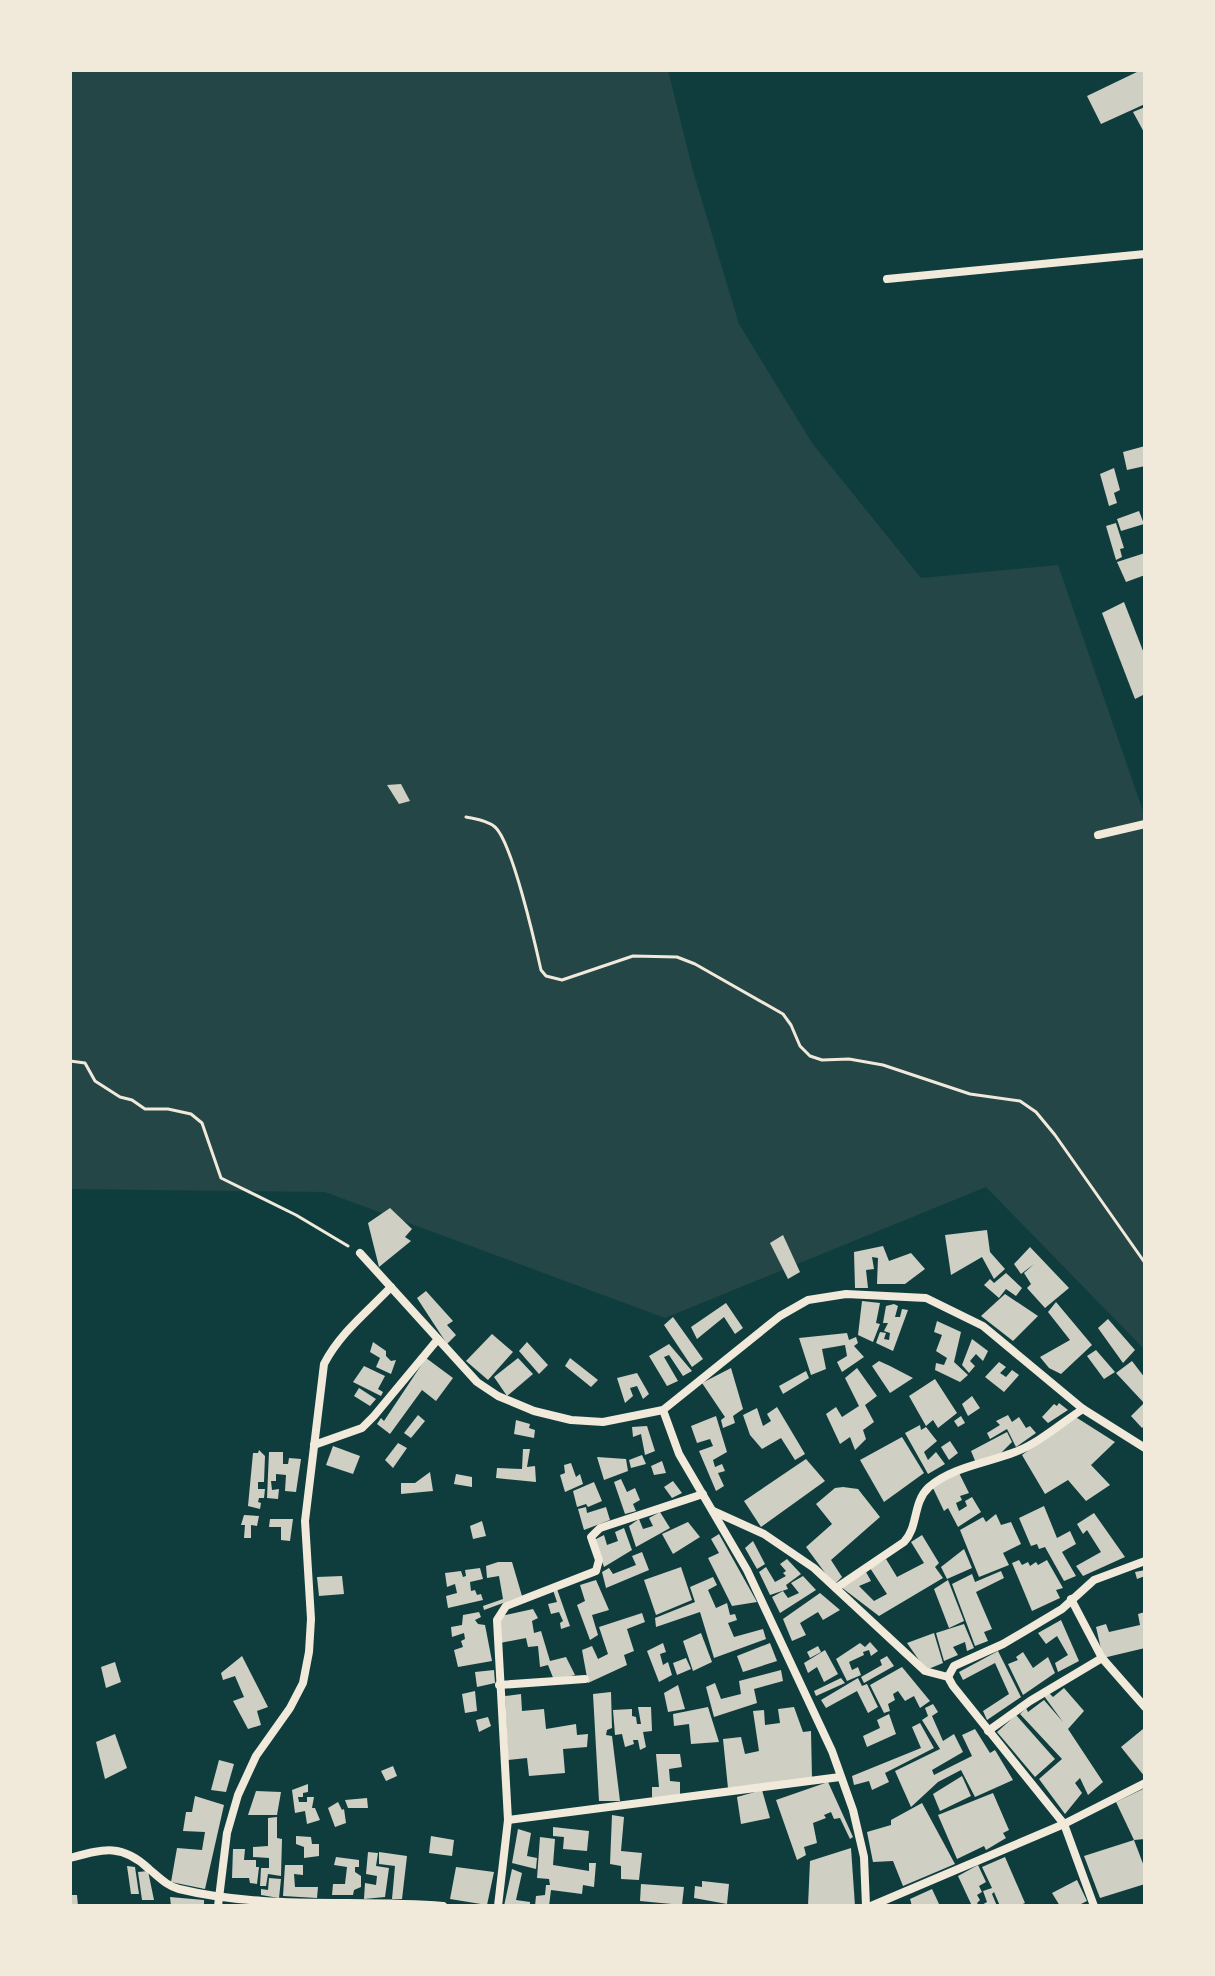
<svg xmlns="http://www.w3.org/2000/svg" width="1215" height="1976" viewBox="0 0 1215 1976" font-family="'Space Grotesk',sans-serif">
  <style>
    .green { fill: #244646 }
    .building { fill: #cfcfc3 }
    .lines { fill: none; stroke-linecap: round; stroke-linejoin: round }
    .path { stroke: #f1e9da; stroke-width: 3 }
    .minor { stroke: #f1e9da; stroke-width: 8 }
  </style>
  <rect width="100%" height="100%" fill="#0f3d3e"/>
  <polygon class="green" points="70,70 668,70 693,171 739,324 812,443 921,578 1058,565 1145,817 1145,1350 986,1187 665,1318 325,1192 70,1189"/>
  <g class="building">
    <polygon points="1141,70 1145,70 1145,104 1101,124 1087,96"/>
    <polygon points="1145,107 1145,134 1133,112"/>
    <polygon points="1145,446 1145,466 1127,470 1123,452"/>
    <polygon points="1114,468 1120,490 1114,493 1117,503 1109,506 1100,474"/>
    <polygon points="1139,511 1144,524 1121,531 1117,519"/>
    <polygon points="1116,523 1124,548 1120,549 1122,557 1116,560 1106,526"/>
    <polygon points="1145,553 1145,575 1126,582 1117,562"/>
    <polygon points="1124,602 1145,656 1145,694 1135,699 1102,613"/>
    <polygon points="401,784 410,801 399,804 387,785"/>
    <polygon points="390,1208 412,1229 405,1237 411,1241 379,1267 368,1223"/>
    <polygon points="987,1230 990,1252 1005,1269 994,1279 982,1257 951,1275 945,1235"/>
    <polygon points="783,1235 800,1272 788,1279 770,1243"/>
    <polygon points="883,1246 889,1261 911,1253 925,1269 905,1284 877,1284 878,1258 872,1257 874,1269 866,1270 868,1288 855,1288 854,1252"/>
    <polygon points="1030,1247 1069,1288 1045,1308 1027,1288 1031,1284 1024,1273 1034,1264 1021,1274 1014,1264"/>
    <polygon points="1006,1273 1022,1288 1016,1296 1006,1289 999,1298 984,1285 990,1279 994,1283"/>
    <polygon points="426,1291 453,1321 447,1325 456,1335 447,1344 417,1298"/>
    <polygon points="1005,1294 1038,1316 1013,1341 981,1316"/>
    <polygon points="862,1301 880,1303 876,1323 880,1324 873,1342 858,1335"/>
    <polygon points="1056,1302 1092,1345 1061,1374 1049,1368 1040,1357 1070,1340 1048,1312"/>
    <polygon points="726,1303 743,1328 735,1334 724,1317 697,1339 691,1327"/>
    <polygon points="894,1304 898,1306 895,1317 900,1317 902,1309 908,1310 893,1351 876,1343 880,1332 886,1333 884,1339 889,1340 890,1333 884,1331 888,1323 883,1323 886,1306"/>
    <polygon points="673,1317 703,1359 692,1367 664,1325"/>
    <polygon points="1108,1319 1135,1350 1123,1363 1098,1328"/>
    <polygon points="937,1321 961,1332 954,1362 968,1375 960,1382 935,1370 936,1363 944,1365 947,1358 936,1351 942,1335 934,1332"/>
    <polygon points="847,1333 849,1340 856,1337 858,1343 854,1346 864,1357 842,1372 837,1362 847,1356 845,1345 822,1349 826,1369 811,1375 799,1338"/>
    <polygon points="492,1334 513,1352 488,1380 466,1361"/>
    <polygon points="972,1339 988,1351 983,1361 976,1354 970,1361 975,1366 969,1373 962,1365"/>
    <polygon points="373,1342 386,1351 386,1356 391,1361 396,1360 391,1374 376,1367 380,1358 370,1352"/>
    <polygon points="527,1342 548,1365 539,1374 519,1351"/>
    <polygon points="669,1344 692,1371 683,1376 669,1355 664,1357 678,1381 667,1386 649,1356"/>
    <polygon points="1096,1350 1115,1372 1104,1379 1087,1356"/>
    <polygon points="426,1358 453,1378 436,1401 422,1390 390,1434 377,1424 381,1418 384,1421"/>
    <polygon points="518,1358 533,1374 507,1396 494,1377"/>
    <polygon points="570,1358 598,1380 591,1387 565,1366"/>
    <polygon points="879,1361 890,1366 913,1378 890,1393 872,1366"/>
    <polygon points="1132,1361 1145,1378 1145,1425 1142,1428 1131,1416 1144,1403 1116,1373"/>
    <polygon points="999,1362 1006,1367 1000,1373 1006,1377 1012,1370 1019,1375 1004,1392 985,1377"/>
    <polygon points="364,1366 385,1376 378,1389 383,1392 381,1396 353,1382"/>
    <polygon points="731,1368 743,1409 733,1416 735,1423 723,1428 721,1420 725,1417 702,1383"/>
    <polygon points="857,1368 877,1396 865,1405 874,1422 863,1430 866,1439 855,1450 850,1437 840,1444 826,1414 836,1407 842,1417 859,1406 845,1378"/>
    <polygon points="806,1371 809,1378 783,1394 779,1386"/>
    <polygon points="637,1373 649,1394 643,1399 637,1386 630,1388 633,1396 625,1403 617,1378"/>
    <polygon points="935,1379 957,1413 938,1428 933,1420 926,1426 909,1396"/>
    <polygon points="359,1388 376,1399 370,1406 354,1396"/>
    <polygon points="972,1396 980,1408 968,1416 962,1404"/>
    <polygon points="1059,1403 1068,1410 1048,1423 1042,1417 1054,1404 1057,1406"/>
    <polygon points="777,1407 805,1454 795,1460 781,1438 762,1449 750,1435 743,1415 757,1408 763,1426 771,1421 767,1414"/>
    <polygon points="418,1415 425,1421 411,1438 404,1433"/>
    <polygon points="1008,1415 1012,1422 1019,1417 1026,1428 1030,1426 1036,1433 1016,1447 1007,1429 990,1439 987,1433 1000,1425 996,1421"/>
    <polygon points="716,1416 727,1452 713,1460 715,1467 722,1464 725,1471 718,1473 724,1486 716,1491 699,1451 713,1446 710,1439 697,1443 691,1426"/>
    <polygon points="961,1416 965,1423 958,1427 954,1421"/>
    <polygon points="1074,1416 1115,1442 1091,1465 1110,1485 1086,1501 1068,1480 1045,1494 1022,1455"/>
    <polygon points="516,1420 530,1424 529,1428 535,1430 534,1438 514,1434"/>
    <polygon points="920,1425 921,1430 926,1427 937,1441 924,1452 928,1460 936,1452 945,1464 928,1474 905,1433"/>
    <polygon points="647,1426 655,1451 645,1455 641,1434 633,1437 632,1427"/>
    <polygon points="1007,1432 1012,1442 1001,1453 976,1463 971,1451"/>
    <polygon points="902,1437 924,1473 884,1502 860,1460"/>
    <polygon points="950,1441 958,1453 949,1460 941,1447"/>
    <polygon points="398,1443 407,1448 393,1468 385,1460"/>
    <polygon points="333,1446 360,1456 353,1474 326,1465"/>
    <polygon points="523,1449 530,1449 527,1467 535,1466 536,1482 496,1478 497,1468 522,1469"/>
    <polygon points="259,1450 265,1456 264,1482 258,1482 258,1489 265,1489 264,1498 259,1498 258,1502 261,1503 260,1509 248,1506 253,1453 258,1453"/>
    <polygon points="269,1452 283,1452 283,1464 288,1464 289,1458 301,1459 296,1492 285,1491 286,1475 276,1474 276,1481 271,1481 272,1490 279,1489 278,1499 267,1498"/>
    <polygon points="642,1455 646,1464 631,1468 629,1460"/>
    <polygon points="597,1457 626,1459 628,1471 604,1480"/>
    <polygon points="806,1459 825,1481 761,1527 744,1501"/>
    <polygon points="662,1461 666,1473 654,1475 651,1466"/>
    <polygon points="571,1463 576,1477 580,1474 583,1484 565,1492 560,1475 565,1473 564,1465"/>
    <polygon points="958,1471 969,1493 960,1496 962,1500 956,1503 959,1511 967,1506 965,1501 972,1497 981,1512 958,1527 948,1508 944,1511 932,1486"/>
    <polygon points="430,1472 433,1491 401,1494 401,1483 415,1483"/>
    <polygon points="456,1474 472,1477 472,1487 454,1484"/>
    <polygon points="621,1479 627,1492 635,1488 640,1500 633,1504 636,1511 625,1514 614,1482"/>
    <polygon points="673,1481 682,1493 672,1498 664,1487"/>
    <polygon points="594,1482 602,1501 588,1507 586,1504 577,1507 573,1491"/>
    <polygon points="843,1487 858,1489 880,1517 831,1560 842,1577 834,1585 806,1547 832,1524 816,1504 835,1488"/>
    <polygon points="1044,1506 1057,1538 1070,1531 1076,1544 1062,1552 1076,1576 1064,1581 1045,1547 1039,1549 1037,1544 1031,1546 1019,1518"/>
    <polygon points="586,1507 587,1513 606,1507 610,1520 584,1530 578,1509"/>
    <polygon points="660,1512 670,1528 636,1547 629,1526 639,1519 643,1529 653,1526 649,1518"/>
    <polygon points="1094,1513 1125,1557 1083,1576 1076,1566 1101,1552 1087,1530 1083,1534 1077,1524"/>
    <polygon points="996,1514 1001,1525 1011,1522 1021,1544 1003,1553 1009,1565 979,1577 960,1530 983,1517 986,1522"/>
    <polygon points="244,1515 259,1516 257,1526 251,1525 251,1538 244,1538 245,1525 241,1525"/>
    <polygon points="270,1519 293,1519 290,1541 281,1540 281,1527 269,1527"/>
    <polygon points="482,1521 486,1536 473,1539 470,1526"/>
    <polygon points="688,1522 700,1537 673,1554 662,1534"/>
    <polygon points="624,1528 632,1550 604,1567 594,1540 604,1535 607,1545 618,1541 615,1532"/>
    <polygon points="719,1534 757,1602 732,1606 708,1558 719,1553 711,1539"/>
    <polygon points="922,1535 939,1563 935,1567 943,1578 879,1616 841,1587 866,1572 871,1581 859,1586 874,1601 887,1594 870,1568 886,1559 897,1577 924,1563 911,1542"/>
    <polygon points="753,1541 765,1564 757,1569 745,1548"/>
    <polygon points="964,1549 972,1568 947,1579 941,1567"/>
    <polygon points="642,1552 649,1570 606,1588 602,1572 609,1568 613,1574 636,1565 632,1556"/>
    <polygon points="787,1559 801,1574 786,1585 788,1589 770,1595 759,1572 766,1567 775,1582 786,1576 783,1573 786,1571 780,1564"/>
    <polygon points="1019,1560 1022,1565 1028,1562 1030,1566 1036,1562 1038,1565 1047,1560 1063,1588 1056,1590 1060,1598 1032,1611 1012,1563"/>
    <polygon points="498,1562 512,1562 522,1596 484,1610 483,1606 503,1599 499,1576 487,1578 486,1566"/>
    <polygon points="681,1567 692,1600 656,1615 644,1580"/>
    <polygon points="480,1568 483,1579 470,1582 471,1591 475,1590 477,1595 481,1594 483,1600 448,1608 446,1596 457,1593 455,1584 447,1587 445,1573 461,1571 463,1577 466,1576 465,1570"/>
    <polygon points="1145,1570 1145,1576 1137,1579 1135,1572"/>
    <polygon points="1001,1571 1004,1578 976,1592 992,1629 984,1632 988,1641 975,1646 952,1584 972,1574 975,1582"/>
    <polygon points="342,1576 344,1594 319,1596 317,1577"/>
    <polygon points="803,1576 816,1590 780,1613 772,1597 783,1591 788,1598 799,1593 791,1583"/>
    <polygon points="713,1577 717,1585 708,1590 716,1608 727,1603 730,1615 735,1614 737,1620 728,1623 734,1637 763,1629 766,1639 714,1658 700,1612 656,1627 655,1618 695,1602 690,1587"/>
    <polygon points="596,1580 609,1610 592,1615 598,1635 590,1640 577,1605 585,1601 580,1585"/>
    <polygon points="948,1580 964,1621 949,1628 934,1589"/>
    <polygon points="557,1589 570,1626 561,1629 560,1623 563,1621 559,1612 551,1614 548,1604 557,1602 553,1590"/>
    <polygon points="820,1593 840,1610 823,1620 818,1612 800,1623 806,1635 792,1641 783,1619"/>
    <polygon points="533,1609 538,1618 532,1621 534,1633 541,1631 550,1661 566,1657 575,1675 554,1680 548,1665 540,1667 538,1646 528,1647 526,1638 500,1643 501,1616"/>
    <polygon points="479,1612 481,1617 475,1620 478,1624 485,1625 492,1661 458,1667 454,1650 463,1647 461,1641 465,1639 464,1633 452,1637 451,1627 462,1625 463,1615"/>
    <polygon points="1145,1612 1145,1648 1103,1658 1096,1627 1106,1624 1109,1632 1140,1625 1138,1614"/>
    <polygon points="642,1613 645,1622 627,1629 634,1651 624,1655 627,1665 588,1683 582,1650 592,1646 598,1659 608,1654 599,1627"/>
    <polygon points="1061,1620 1079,1661 1058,1672 1055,1663 1068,1655 1057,1636 1046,1644 1038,1633"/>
    <polygon points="964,1624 974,1648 967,1651 965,1642 953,1647 958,1655 944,1661 936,1633"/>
    <polygon points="701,1633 712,1662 693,1671 683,1641"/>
    <polygon points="934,1633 943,1663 926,1670 907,1643"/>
    <polygon points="870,1642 878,1651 871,1656 869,1650 863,1652 864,1655 849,1662 852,1670 858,1667 861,1675 847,1681 836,1659 860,1643 865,1647"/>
    <polygon points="663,1643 666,1652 660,1654 663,1665 668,1662 672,1675 659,1682 647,1651"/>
    <polygon points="770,1643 777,1661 743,1672 737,1656"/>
    <polygon points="818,1646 821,1652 810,1658 807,1652"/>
    <polygon points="825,1650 838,1674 824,1682 817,1667 808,1673 804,1663"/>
    <polygon points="998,1651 1021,1697 987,1720 983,1711 1009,1694 995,1663 963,1680 959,1672"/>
    <polygon points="1023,1652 1033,1668 1048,1657 1055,1673 1023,1695 1008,1664 1018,1660 1016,1657"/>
    <polygon points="242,1656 268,1707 257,1711 261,1725 248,1729 233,1701 244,1697 235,1676 223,1680 221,1673"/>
    <polygon points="887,1656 894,1666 864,1683 861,1677 882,1665 880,1660"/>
    <polygon points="686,1658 691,1669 677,1675 673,1663"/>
    <polygon points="115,1662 121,1682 106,1688 101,1667"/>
    <polygon points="902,1667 930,1701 920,1708 914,1696 905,1701 898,1691 893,1694 895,1700 888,1704 890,1711 884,1713 870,1685"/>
    <polygon points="494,1670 495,1683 477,1687 475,1672"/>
    <polygon points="781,1670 783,1681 754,1689 757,1703 714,1717 706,1687 715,1683 721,1699 741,1694 739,1681"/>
    <polygon points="841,1678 845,1683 816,1696 814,1691"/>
    <polygon points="858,1678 862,1686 867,1684 878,1707 868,1713 857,1691 826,1708 821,1700"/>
    <polygon points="678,1685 685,1709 668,1712 664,1693"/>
    <polygon points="1064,1688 1084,1711 1068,1729 1103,1782 1088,1795 1080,1778 1075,1783 1082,1793 1065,1814 1039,1779 1062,1759 1020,1714 1026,1708 1028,1712 1044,1700 1063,1722 1044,1696 1049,1693 1053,1697"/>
    <polygon points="475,1691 477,1711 465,1713 462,1694"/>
    <polygon points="611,1692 612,1728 607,1730 606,1735 612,1736 620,1801 599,1801 593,1694"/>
    <polygon points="521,1694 522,1711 544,1709 546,1729 576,1724 577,1735 588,1734 587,1747 563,1749 565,1773 529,1776 527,1758 508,1760 505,1696"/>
    <polygon points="933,1704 938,1712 932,1716 943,1741 954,1734 963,1752 932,1770 934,1775 972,1756 962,1735 975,1729 990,1753 995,1750 1013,1780 975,1797 961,1770 938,1782 911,1807 895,1771 940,1749 922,1720 928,1716 925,1708"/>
    <polygon points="638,1707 651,1707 652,1731 643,1732 646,1747 640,1750 638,1740 633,1740 634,1744 625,1747 622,1734 615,1735 613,1710 632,1709 632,1716 636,1717 637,1724 641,1724"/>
    <polygon points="708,1707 719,1742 691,1744 689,1724 674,1726 673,1714"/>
    <polygon points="794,1707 803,1732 811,1731 812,1778 728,1788 723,1739 741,1737 745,1754 759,1751 753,1711 764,1710 765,1725 780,1723 778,1709"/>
    <polygon points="889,1714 896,1734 867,1747 863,1736 880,1728 877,1720"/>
    <polygon points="1016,1715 1055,1759 1035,1777 997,1732"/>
    <polygon points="488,1717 491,1726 479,1732 476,1720"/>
    <polygon points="920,1723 934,1748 885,1773 889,1782 872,1790 869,1781 854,1785 852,1776 921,1748 912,1727"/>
    <polygon points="1143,1729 1145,1732 1145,1777 1121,1747"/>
    <polygon points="115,1734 127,1768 105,1779 96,1742"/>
    <polygon points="656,1754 680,1754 682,1767 669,1769 670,1781 680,1782 680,1797 652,1797 652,1787 659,1787"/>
    <polygon points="219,1760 234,1764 226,1792 211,1790"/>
    <polygon points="393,1766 397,1776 386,1781 381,1771"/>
    <polygon points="962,1776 971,1796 940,1811 933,1794"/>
    <polygon points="828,1782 853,1837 850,1839 840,1818 834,1819 831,1812 824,1815 826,1818 813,1823 817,1843 804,1847 806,1855 797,1860 776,1800"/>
    <polygon points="308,1784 308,1792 303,1793 303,1797 298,1797 299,1802 307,1802 307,1797 314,1797 312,1808 315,1808 320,1820 307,1824 305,1811 295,1813 292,1790"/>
    <polygon points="1145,1788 1145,1839 1134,1840 1116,1802"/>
    <polygon points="762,1790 770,1818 741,1824 737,1797"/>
    <polygon points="256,1791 281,1792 277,1815 248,1815"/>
    <polygon points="993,1793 1009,1830 1003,1833 1006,1838 986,1850 984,1846 957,1859 938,1815"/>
    <polygon points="195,1796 224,1805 205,1889 171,1882 177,1848 202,1850 205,1832 183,1831 186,1812 192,1812"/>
    <polygon points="367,1798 368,1808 348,1808 345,1800"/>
    <polygon points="338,1802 342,1810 344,1809 346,1823 335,1827 328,1808"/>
    <polygon points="922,1803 955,1864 903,1886 893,1861 873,1862 867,1832 891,1825 891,1820"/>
    <polygon points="612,1815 624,1817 621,1851 642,1853 639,1880 621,1879 621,1866 610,1864"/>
    <polygon points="277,1817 277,1838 282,1839 281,1876 268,1874 266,1886 260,1886 261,1868 269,1868 269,1858 253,1857 253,1847 268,1846 268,1818"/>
    <polygon points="553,1827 589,1831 587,1851 563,1849 564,1837 553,1836"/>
    <polygon points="518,1829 531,1833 527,1856 537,1858 536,1869 512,1863"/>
    <polygon points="296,1836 311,1837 312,1844 319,1844 319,1856 304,1858 304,1847 296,1844"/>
    <polygon points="431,1836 454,1840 452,1856 429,1853"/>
    <polygon points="540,1837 555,1839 553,1865 589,1871 589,1863 596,1863 594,1887 583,1885 582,1894 551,1890 549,1906 535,1906 536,1896 545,1895 546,1885 550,1885 549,1879 537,1878"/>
    <polygon points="1134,1840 1145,1869 1145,1884 1100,1898 1084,1856"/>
    <polygon points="851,1848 855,1906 808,1906 810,1861"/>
    <polygon points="233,1849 245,1849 244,1860 256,1860 256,1867 259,1867 257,1884 250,1883 249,1878 232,1878"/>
    <polygon points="368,1852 378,1853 376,1866 389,1868 385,1897 364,1899 365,1883 376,1885 377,1876 366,1874"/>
    <polygon points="379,1852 407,1856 402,1899 392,1899 395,1866 379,1864"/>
    <polygon points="336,1857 359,1860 359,1867 355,1867 355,1872 361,1876 361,1887 354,1890 353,1895 332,1895 333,1884 345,1884 347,1867 334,1865"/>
    <polygon points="1005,1857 1025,1903 1018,1906 1000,1906 994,1892 992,1894 997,1906 980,1906 987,1902 983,1891 992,1888 982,1867"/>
    <polygon points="285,1865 303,1865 303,1875 294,1874 295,1887 318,1887 317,1898 283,1896"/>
    <polygon points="978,1865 986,1882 979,1886 982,1892 977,1895 980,1900 977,1903 979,1906 972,1906 958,1876"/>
    <polygon points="127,1866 135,1867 139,1894 131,1894"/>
    <polygon points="456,1867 494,1872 487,1905 450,1899"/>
    <polygon points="512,1869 522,1873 516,1900 530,1902 530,1906 504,1906"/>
    <polygon points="148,1871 154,1900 142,1900 138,1872"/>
    <polygon points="269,1878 281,1879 279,1898 261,1895 261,1889 268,1890"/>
    <polygon points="1077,1880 1087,1901 1077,1906 1060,1906 1052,1893"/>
    <polygon points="702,1881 729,1884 727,1904 694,1898 695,1886 702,1887"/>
    <polygon points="641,1884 684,1887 682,1905 640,1901"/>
    <polygon points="932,1889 940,1906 912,1906 910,1899"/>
    <polygon points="70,1895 77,1895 78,1906 70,1905"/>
    <polygon points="170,1897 204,1900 204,1906 171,1906"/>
  </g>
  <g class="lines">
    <g class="path">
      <path d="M466,817C475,819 487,820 495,827C512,842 535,943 541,970L546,976L562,980L633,956L677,957L695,964L783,1014L791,1025L800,1046L810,1056L822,1060L849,1059L883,1065L970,1094L1020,1101L1036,1112L1055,1135L1145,1263"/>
      <polyline points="70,1061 85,1063 95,1081 120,1097 132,1100 145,1109 168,1109 191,1114 202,1123 221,1178 296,1215 348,1246"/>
    </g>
    <g class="minor">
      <polyline points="887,279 1145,254"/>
      <polyline points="1098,835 1145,824"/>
      <polyline points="360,1253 477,1382 498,1396 534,1411 571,1420 603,1422 663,1410 780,1316 808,1300 846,1294 926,1298 983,1326 1083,1409 1145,1448"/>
      <polyline points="663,1410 679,1454 747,1570 832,1751 853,1810 864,1857 866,1906"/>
      <polyline points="314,1445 362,1428 374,1416 438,1339"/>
      <polyline points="713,1511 764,1534 814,1568 925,1671 948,1677 953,1686 1064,1824 1094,1906"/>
      <path d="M836,1588L904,1542C919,1526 912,1503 929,1487C952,1467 987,1463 1015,1452C1039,1443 1061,1423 1083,1409"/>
      <polyline points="1071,1599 1102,1658 1145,1707"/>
      <polyline points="948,1677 954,1666 1003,1644 1062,1609 1094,1580 1145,1561"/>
      <polyline points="499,1685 585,1679"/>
      <polyline points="988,1731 1030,1701 1102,1658"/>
      <polyline points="508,1820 840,1777"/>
      <path d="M70,1858C103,1849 122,1843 149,1869C159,1877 167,1886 179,1889C265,1910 356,1899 443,1906"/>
      <path d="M218,1906L227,1833L238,1795L256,1756L290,1708L303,1683L309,1652L311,1619L305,1521L324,1364C340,1333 367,1312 391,1287"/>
      <polyline points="498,1906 508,1820 497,1620 506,1606 596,1571 599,1560 591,1537 600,1528 703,1494"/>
      <polyline points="871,1906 1064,1824 1145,1783"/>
    </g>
  </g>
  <rect width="1215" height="1976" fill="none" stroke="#f1e9da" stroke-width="144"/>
</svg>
